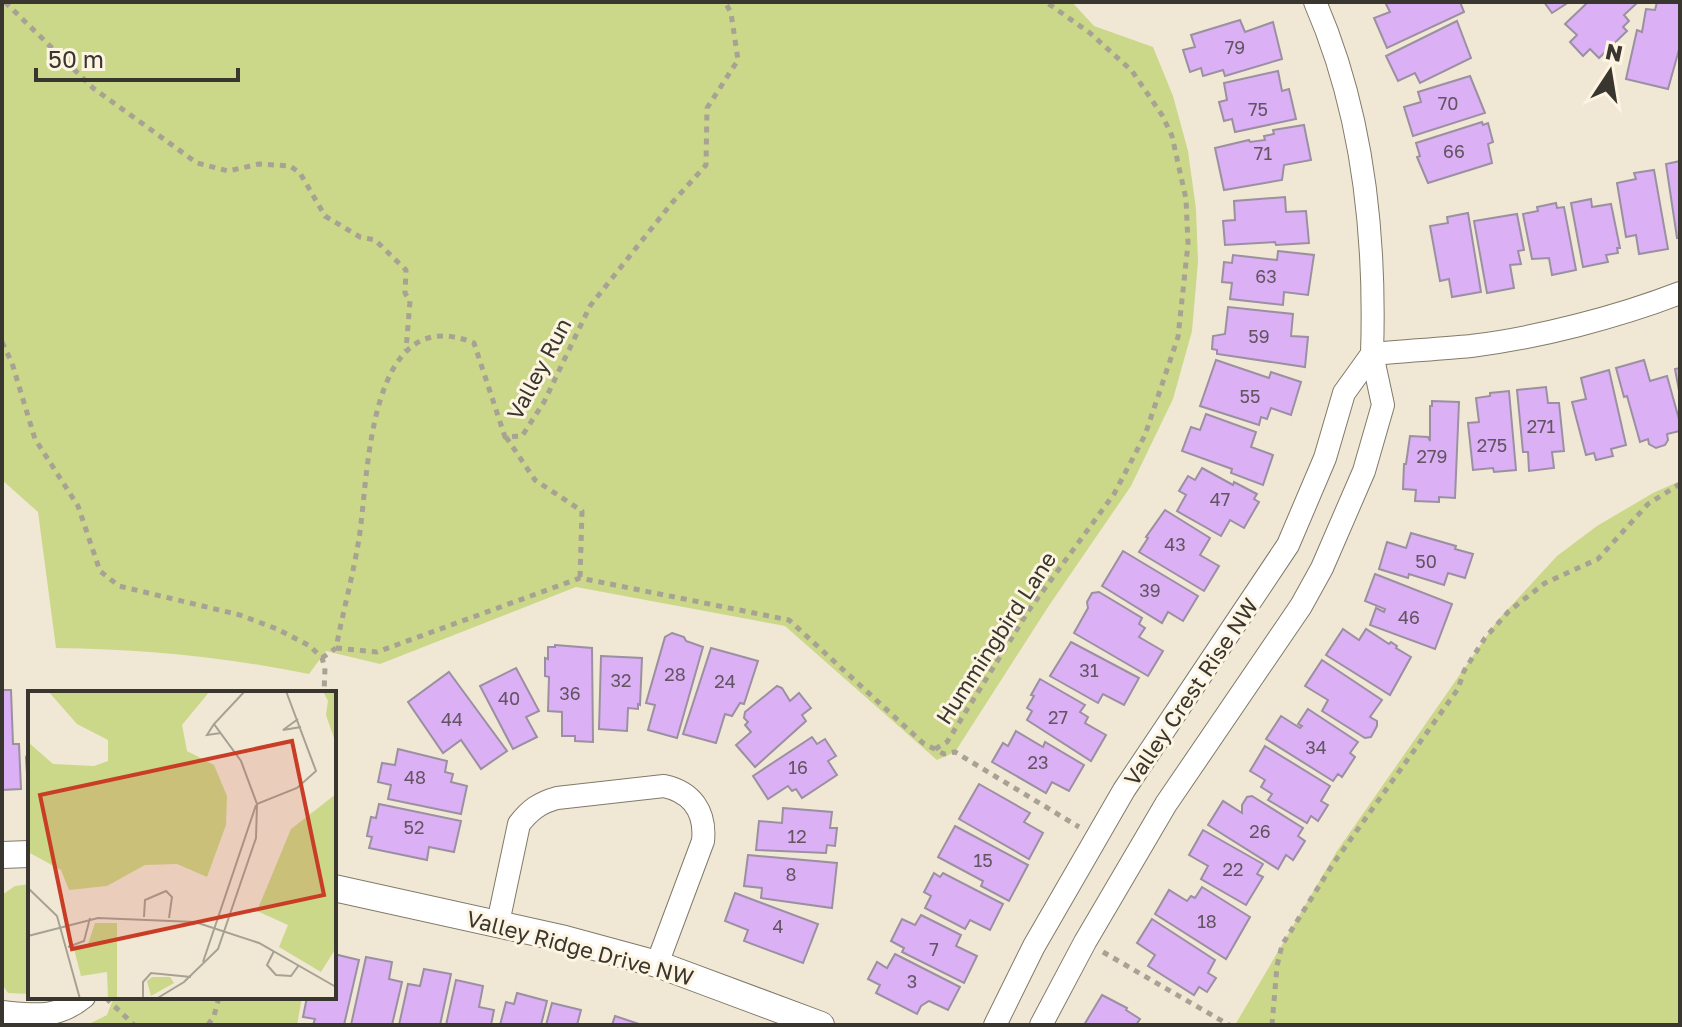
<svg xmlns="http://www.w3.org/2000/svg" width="1682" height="1027" viewBox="0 0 1682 1027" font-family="'Golos Text',sans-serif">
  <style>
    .green { fill: #cbd789 }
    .building { fill: #dbb0f5; stroke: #9a90a1; stroke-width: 2 }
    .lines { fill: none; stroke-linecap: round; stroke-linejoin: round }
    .minor-casing { stroke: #817a69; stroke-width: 24 }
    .tertiary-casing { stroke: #817a69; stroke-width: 28 }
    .path { stroke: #a8a294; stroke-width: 5; stroke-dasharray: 6 6; stroke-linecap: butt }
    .minor { stroke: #fff; stroke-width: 22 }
    .tertiary { stroke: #fff; stroke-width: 26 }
    .labels { text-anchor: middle; stroke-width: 6; stroke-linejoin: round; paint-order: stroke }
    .number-label { font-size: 18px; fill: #625460 }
    .street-label { font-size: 22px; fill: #39362f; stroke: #fdf5e2 }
    .inset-road { fill: none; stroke: #a7a193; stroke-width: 2 }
    .view { fill: #c93d26; fill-opacity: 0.15; stroke: #c93d26; stroke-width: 4 }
    .inset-edge { fill: none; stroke: #39362f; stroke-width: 4 }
  </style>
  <rect width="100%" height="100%" fill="#f0e8d5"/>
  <g class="green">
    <path d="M2,2H1072L1094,26L1153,47L1173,96L1188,151L1196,209L1198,262L1192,331L1173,399L1131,486L1048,607L955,752L937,760L785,626L576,587L380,664L326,651L309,674C225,657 142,649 56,648L38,512L2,480Z"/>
    <polygon points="1680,481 1680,1025 1235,1025 1337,851 1498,620 1557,556 1597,526 1653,493"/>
    <polygon points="30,884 30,994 8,993 2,984 2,895 15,886"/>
    <polygon points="114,997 302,997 297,1025 87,1025 107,1015"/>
  </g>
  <g class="building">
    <polygon points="1385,2 1460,2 1464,12 1387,48 1374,18 1390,12"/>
    <polygon points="1544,2 1569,2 1552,13"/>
    <polygon points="1588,2 1638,2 1624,15 1629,21 1623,27 1627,31 1599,58 1590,49 1583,56 1570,42 1577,35 1565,24"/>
    <polygon points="1657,2 1680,2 1680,46 1668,89 1626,79 1637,30 1642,32 1646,9 1655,10"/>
    <polygon points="1240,20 1245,32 1273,22 1282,59 1225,76 1223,70 1203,76 1201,68 1190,72 1183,50 1195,47 1191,35"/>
    <polygon points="1457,21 1471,58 1420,83 1415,73 1398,81 1386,56"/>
    <polygon points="1278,71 1282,91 1289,89 1296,119 1235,132 1232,119 1224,121 1219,102 1227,100 1224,83"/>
    <polygon points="1470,76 1485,113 1413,136 1404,107 1421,102 1418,92"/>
    <polygon points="1482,122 1483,125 1488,123 1493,142 1488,144 1492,163 1428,183 1417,157 1420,156 1416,143"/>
    <polygon points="1304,125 1311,160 1284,165 1282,180 1224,190 1215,148 1249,140 1250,142 1265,140 1264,136 1274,134 1273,130"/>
    <polygon points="1680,161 1680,238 1677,238 1666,164"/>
    <polygon points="1654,170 1668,249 1639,254 1636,235 1626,237 1617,183 1636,179 1634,173"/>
    <polygon points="1285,197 1286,212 1306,211 1309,243 1276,245 1275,242 1225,245 1223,221 1235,220 1234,201"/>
    <polygon points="1591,199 1592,207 1611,204 1620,248 1617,248 1618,253 1606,255 1608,262 1583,267 1571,203"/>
    <polygon points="1556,203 1557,208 1564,207 1576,270 1552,275 1549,258 1532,259 1523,214 1538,211 1537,207"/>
    <polygon points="1468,213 1481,292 1452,297 1449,279 1440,281 1430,226 1448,223 1447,217"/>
    <polygon points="1517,214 1524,250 1518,251 1521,264 1510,265 1514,288 1487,293 1474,221"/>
    <polygon points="1278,251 1314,255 1308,295 1284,292 1283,305 1230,299 1232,283 1222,282 1224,262 1232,263 1233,255 1277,260"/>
    <polygon points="1228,307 1293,314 1291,336 1308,337 1305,367 1217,354 1217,350 1212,349 1213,336 1225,334"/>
    <polygon points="1216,360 1269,378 1271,372 1301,382 1291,415 1271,408 1267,419 1261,417 1259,425 1200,406"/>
    <polygon points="1644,360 1650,381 1667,376 1680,423 1680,431 1667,434 1668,440 1665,445 1656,448 1649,444 1648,439 1640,442 1627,396 1624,397 1616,368"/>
    <polygon points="1680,368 1680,396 1675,369"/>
    <polygon points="1609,370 1626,445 1611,449 1613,456 1596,460 1594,453 1586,455 1572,402 1586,399 1581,378"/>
    <polygon points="1546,387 1548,403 1559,403 1564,451 1552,452 1554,468 1529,471 1528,452 1523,452 1517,390"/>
    <polygon points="1509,391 1516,470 1494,472 1493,468 1473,470 1468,423 1479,422 1476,398 1490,396 1490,393"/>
    <polygon points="1432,401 1459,402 1455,498 1439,497 1439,502 1415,501 1416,490 1403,489 1404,464 1406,464 1410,436 1428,437 1430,441 1430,406 1432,406"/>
    <polygon points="1206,414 1256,432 1251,447 1273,455 1263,485 1231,473 1232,469 1182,451 1191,427 1200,430"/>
    <polygon points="1202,468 1233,485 1234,482 1257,494 1254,499 1259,502 1244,528 1230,520 1221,536 1177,511 1186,495 1179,491 1188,476 1195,480"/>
    <polygon points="1165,510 1210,538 1200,555 1219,566 1204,591 1139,552 1148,538 1146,537"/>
    <polygon points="1411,533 1456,546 1455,549 1473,554 1465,578 1448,573 1444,585 1409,574 1408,578 1379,569 1387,542 1406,548"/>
    <polygon points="1123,551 1198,596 1183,621 1168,612 1162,623 1102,586"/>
    <polygon points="1375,574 1452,604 1435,649 1370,625 1376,608 1384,612 1385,609 1365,601"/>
    <polygon points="1099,592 1142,618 1139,624 1145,628 1139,637 1163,651 1148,676 1074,633 1088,608 1087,602 1092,593"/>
    <polygon points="1343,629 1359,640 1366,629 1389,644 1391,642 1397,646 1396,648 1411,657 1390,695 1326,655"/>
    <polygon points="672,633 684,637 686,641 703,647 677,738 648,730 655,705 646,703 665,637"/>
    <polygon points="1071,642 1139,678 1124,705 1103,694 1098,703 1050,676"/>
    <polygon points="555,645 592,648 593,742 575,741 575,736 562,736 562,712 548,711 549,677 545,676 545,658 548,659 548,647 555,647"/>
    <polygon points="711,648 758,661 744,704 740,703 732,716 725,714 716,743 683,734"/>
    <polygon points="601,656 642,658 640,705 638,704 638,709 628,708 627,731 599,729"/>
    <polygon points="1322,660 1382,700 1370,717 1377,721 1377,726 1371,737 1365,738 1322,711 1328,700 1305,686"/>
    <polygon points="516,668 539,711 526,717 537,737 513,749 480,686"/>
    <polygon points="449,672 507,751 481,769 461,740 443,753 408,702"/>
    <polygon points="1040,679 1085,705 1080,712 1088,717 1085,723 1106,735 1091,761 1027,720 1032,711 1027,708 1034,696 1031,695"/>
    <polygon points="777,686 782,688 790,701 799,693 811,708 802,715 806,721 755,767 736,745 751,732 745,725 748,722 744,718 745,712"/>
    <polygon points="2,690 11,690 13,744 19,744 21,789 2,790"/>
    <polygon points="28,704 30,704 30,790 28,790 26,757 30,750"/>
    <polygon points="1308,709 1358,742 1350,753 1355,757 1342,777 1338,774 1333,781 1266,739 1281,716 1300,728 1302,726 1298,724"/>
    <polygon points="1016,731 1043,747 1045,742 1084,765 1069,791 1052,782 1046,793 992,762 1003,743 1008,746"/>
    <polygon points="812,737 817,744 825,739 836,756 828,761 837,775 802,798 796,789 792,791 788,786 768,799 753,776"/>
    <polygon points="1265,746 1330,786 1321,801 1328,805 1318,821 1311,816 1307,823 1268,800 1272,794 1261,787 1265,780 1250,771"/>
    <polygon points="398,749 447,761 445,772 453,774 451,782 467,786 461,814 388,799 391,785 378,782 382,763 395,765"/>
    <polygon points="979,784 1030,813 1024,822 1043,833 1029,859 959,819"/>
    <polygon points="1252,796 1303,828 1298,836 1305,841 1293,860 1286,855 1278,869 1208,825 1223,801 1242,813 1242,805 1247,797"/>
    <polygon points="379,804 461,821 454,852 429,847 427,860 369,848 372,837 367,836 371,817 376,818"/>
    <polygon points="783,808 832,812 830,828 837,828 835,846 827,845 826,853 756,850 759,821 782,823"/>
    <polygon points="955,826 1028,865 1009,901 981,886 983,881 938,857"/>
    <polygon points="1203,830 1263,864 1257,874 1263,877 1246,905 1201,879 1208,866 1189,855"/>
    <polygon points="748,855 837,863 832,908 761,898 762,888 744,886"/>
    <polygon points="934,873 940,877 943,873 1003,904 990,930 970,920 965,929 925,908 931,896 924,892"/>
    <polygon points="1202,887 1250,917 1226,959 1155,914 1169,890 1187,901 1191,896 1195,898"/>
    <polygon points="735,893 818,924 803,963 744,941 748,930 725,921"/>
    <polygon points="921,915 961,935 956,946 977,956 964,983 902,952 904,948 891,941 902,919 915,925"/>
    <polygon points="1152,919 1215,960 1208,973 1216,978 1207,992 1199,987 1194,995 1148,966 1155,955 1137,943"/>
    <polygon points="334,954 359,960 344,1025 313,1025 315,1019 303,1017 307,997 334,997"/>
    <polygon points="895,954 960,987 948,1010 929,1001 921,1006 917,1014 876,993 880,985 868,979 877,962 887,968"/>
    <polygon points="366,957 392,962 389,979 402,982 392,1025 351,1025"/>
    <polygon points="424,969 451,974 440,1025 399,1025 408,984 420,986"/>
    <polygon points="456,980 483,986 479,1007 494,1010 491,1025 446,1025"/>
    <polygon points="517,993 547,1001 541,1025 500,1025 506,1002 514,1004"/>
    <polygon points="1102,995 1127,1008 1126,1010 1140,1019 1136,1025 1084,1025"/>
    <polygon points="552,1003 581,1010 577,1025 546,1025"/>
    <polygon points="615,1016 642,1025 612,1025"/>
  </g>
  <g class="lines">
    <defs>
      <g id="minor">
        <path d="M1315,2C1363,112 1376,235 1372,354C1405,351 1438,349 1471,346C1537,338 1618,317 1680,293"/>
        <path d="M498,923L519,824C530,810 539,803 557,798L664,786C692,792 706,812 703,841L657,964"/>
        <path d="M2,1012C35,1015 57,1019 84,997"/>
        <polyline points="995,1025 1034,946 1124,790 1288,545 1325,458 1344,393 1372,354"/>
        <polyline points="1041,1025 1085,942 1166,804 1301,606 1322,568 1364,471 1383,405 1372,354"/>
      </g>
      <g id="tertiary">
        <polyline points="2,855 30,854"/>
        <polyline points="334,888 565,939 657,964 821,1025"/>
      </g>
    </defs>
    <use href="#minor" class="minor-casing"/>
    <use href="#tertiary" class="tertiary-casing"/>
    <g class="path">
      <polyline points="5,2 93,88 197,163 228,171 259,164 290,166 300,173 325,216 360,237 375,240 406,270 405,293 410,301 406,350"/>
      <polyline points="2,342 12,363 35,439 78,506 100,571 119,586 240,615 277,629 310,646 322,658 325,668 324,693"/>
      <polyline points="506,437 535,480 582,511 580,578"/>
      <polyline points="336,648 377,652 580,578 789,620 923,743 944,754 955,752 1079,827"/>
      <path d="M322,658L336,648C343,612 353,575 359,539C369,475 367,299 474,343L505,437L522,436L544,402L590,306L671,204L706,165L707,108L738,60L731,13L725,2"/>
      <polyline points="935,749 947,742 1029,610 1114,494 1145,435 1178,337 1188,244 1186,199 1172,136 1162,115 1132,71 1090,33 1046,2"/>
      <polyline points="1103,952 1229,1025"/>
      <polyline points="106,998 134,1025"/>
      <polyline points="208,1025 214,1016 219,997"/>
      <polyline points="1272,1025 1277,966 1282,945 1333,864 1458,689 1464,671 1485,638 1509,611 1545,583 1598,559 1648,504 1680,484"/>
    </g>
    <use href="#minor" class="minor"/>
    <use href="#tertiary" class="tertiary"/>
  </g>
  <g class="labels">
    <g class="number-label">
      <text x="1235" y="54">79</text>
      <text x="1448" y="110">70</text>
      <text x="1258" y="116">75</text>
      <text x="1454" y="158">66</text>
      <text x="1263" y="160">71</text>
      <text x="1266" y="283">63</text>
      <text x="1259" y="343">59</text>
      <text x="1250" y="403">55</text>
      <text x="1541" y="433">271</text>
      <text x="1492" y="452">275</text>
      <text x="1432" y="463">279</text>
      <text x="1220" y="506">47</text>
      <text x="1175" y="551">43</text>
      <text x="1426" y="568">50</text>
      <text x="1150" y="597">39</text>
      <text x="1409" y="624">46</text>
      <text x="1089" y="677">31</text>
      <text x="675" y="681">28</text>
      <text x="621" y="687">32</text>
      <text x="725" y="688">24</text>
      <text x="570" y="700">36</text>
      <text x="509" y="705">40</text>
      <text x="1058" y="724">27</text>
      <text x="452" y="726">44</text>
      <text x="1316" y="754">34</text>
      <text x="1038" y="769">23</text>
      <text x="798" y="774">16</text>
      <text x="415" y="784">48</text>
      <text x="414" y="834">52</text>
      <text x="1260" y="838">26</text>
      <text x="797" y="843">12</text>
      <text x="983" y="867">15</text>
      <text x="1233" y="876">22</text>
      <text x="791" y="881">8</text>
      <text x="1207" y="928">18</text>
      <text x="778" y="933">4</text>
      <text x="934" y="956">7</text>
      <text x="912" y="988">3</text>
    </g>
    <g class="street-label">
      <text transform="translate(539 369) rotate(-62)" y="8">Valley Run</text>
      <text transform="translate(996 638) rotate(-57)" y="8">Hummingbird Lane</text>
      <text transform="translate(1191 692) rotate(-56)" y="8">Valley Crest Rise NW</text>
      <text transform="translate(580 948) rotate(15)" y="8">Valley Ridge Drive NW</text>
    </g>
  </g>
  <g transform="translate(28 691)">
    <rect width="308" height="308" fill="#f0e8d5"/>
    <path d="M20,0H182L154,34L159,60L186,74L199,105L198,134L179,186L149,173L117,174L79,195L41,199L33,179L0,161V51L25,73L66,75L80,70V49L49,33ZM295,0H308V53L298,24L300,10ZM308,103V257L293,281L251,256L260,234L229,220L263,138ZM67,232H89V308H80L79,281L53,285L46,258L60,253ZM124,286H142L146,292L123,305L119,290Z" fill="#cbd789"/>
    <path class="inset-road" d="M217,0L186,33L213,70L229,113L269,97L288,80L258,0M270,28L255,39L273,36M186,33L179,44L193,42M0,197L29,225L52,308M116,226L117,209L138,200L144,206L141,227M0,245L70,227L167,231L231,252L308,296M40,256L56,250L62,227M246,260L239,274L248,284L263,285L271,274M175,271L228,114M115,308V291L123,282L163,286M128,308L156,291L190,258L228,147L229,113"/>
    <path class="view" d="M264,50L296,204L44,258L12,104Z"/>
    <rect width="308" height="308" class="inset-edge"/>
  </g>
  <rect width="1682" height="1027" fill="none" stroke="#39362f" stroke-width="8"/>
  <g transform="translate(1610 72) rotate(12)" stroke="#fdf5e2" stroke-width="6" paint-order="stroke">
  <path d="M0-6L14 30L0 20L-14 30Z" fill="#39362f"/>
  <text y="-12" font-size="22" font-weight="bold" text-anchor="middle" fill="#39362f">N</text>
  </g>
  <path d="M36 68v12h202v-12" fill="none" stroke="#39362f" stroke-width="4"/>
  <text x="48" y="68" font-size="24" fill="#39362f" stroke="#fdf5e2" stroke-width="6" paint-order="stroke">50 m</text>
</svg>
